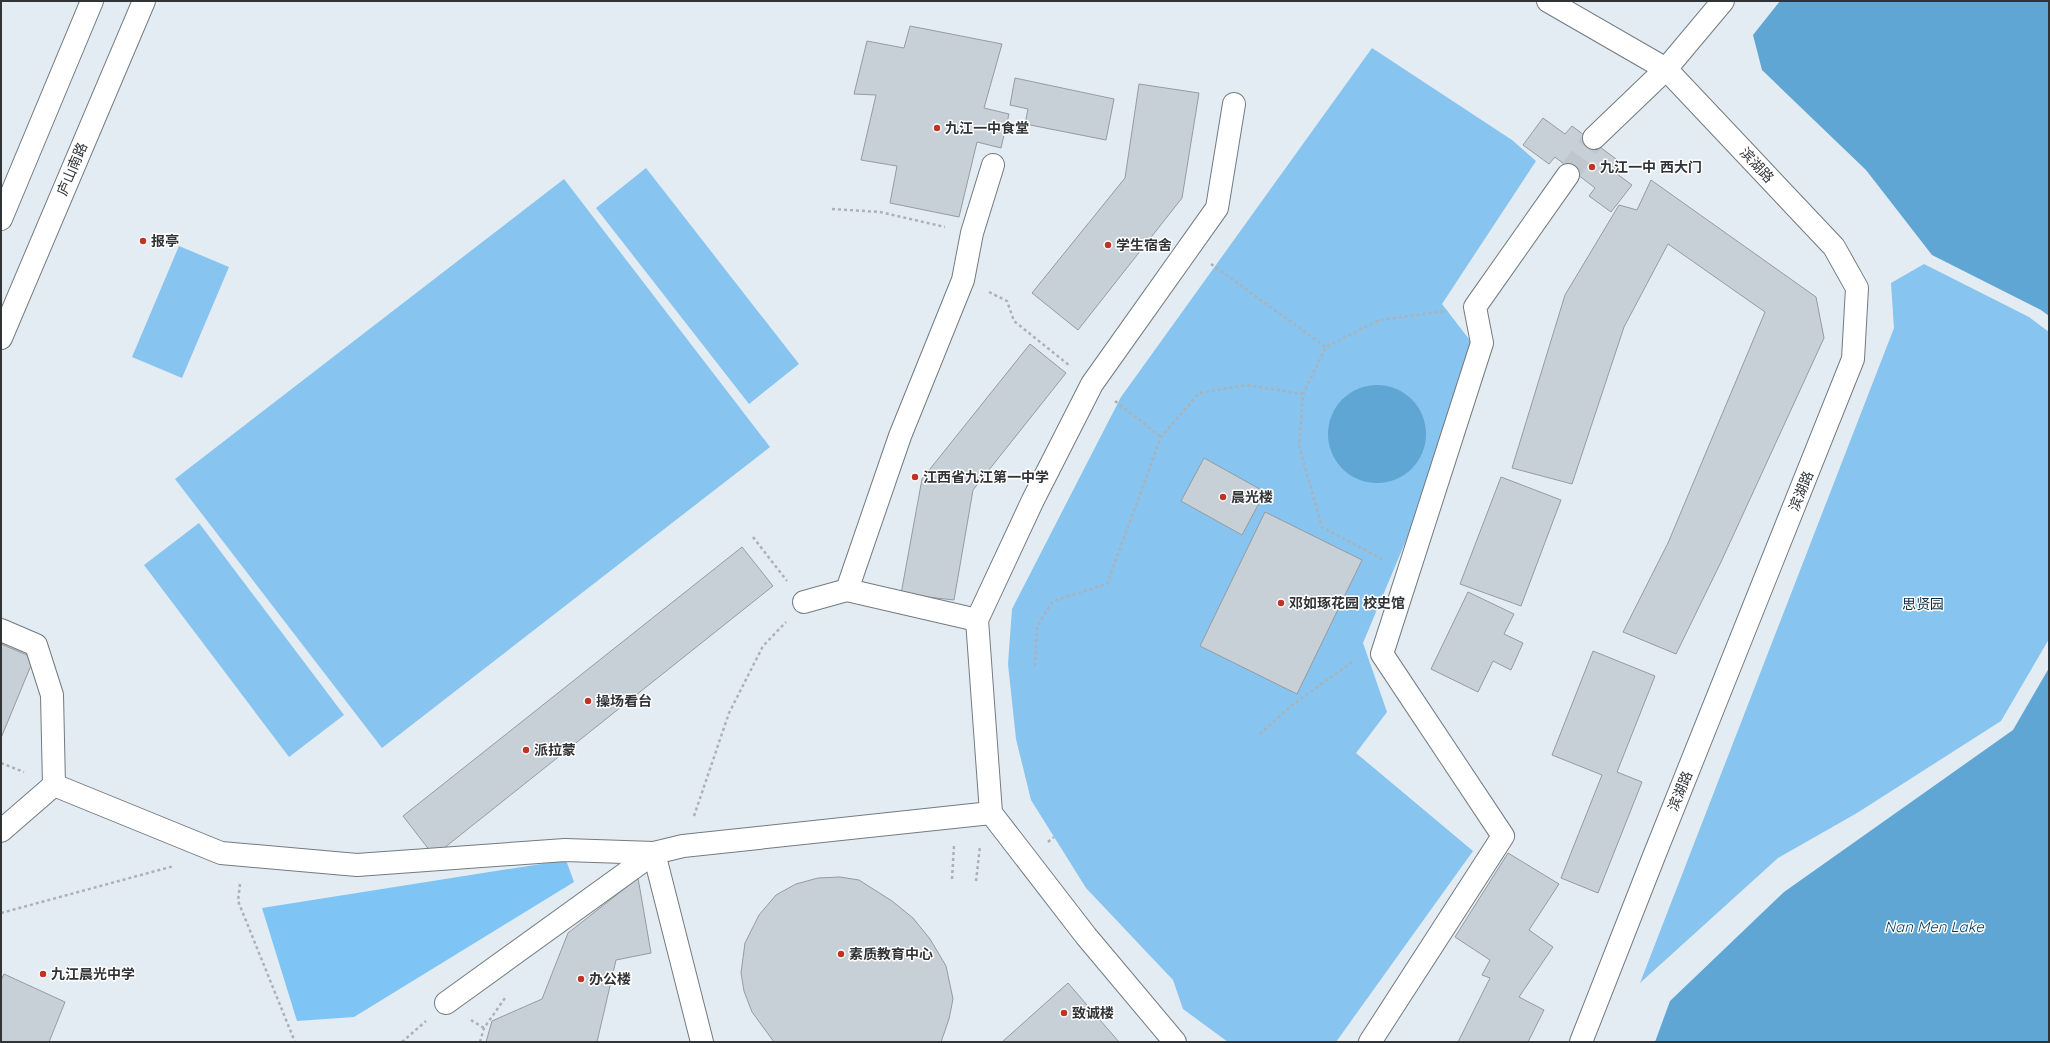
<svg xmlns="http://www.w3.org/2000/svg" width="2050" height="1043" viewBox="0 0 2050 1043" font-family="Quicksand,'Noto Sans SC',sans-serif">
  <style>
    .green { fill: #87c4ef }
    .forest { fill: #7ec4f5 }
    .water { fill: #60a6d5 }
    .building { fill: #c8d0d7; stroke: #949ca2 }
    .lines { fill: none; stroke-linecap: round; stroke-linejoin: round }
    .minor-tunnel { stroke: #bfc7cd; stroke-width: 22; stroke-dasharray: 22 11; stroke-linecap: butt }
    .minor-casing { stroke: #737b80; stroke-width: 24 }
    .tertiary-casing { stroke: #737b80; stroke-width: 24 }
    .secondary-casing { stroke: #737b80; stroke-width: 24 }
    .path { stroke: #abb2b7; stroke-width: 2.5; stroke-dasharray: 3 3; stroke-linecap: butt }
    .minor { stroke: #fff; stroke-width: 22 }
    .tertiary { stroke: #fff; stroke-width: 22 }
    .secondary { stroke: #fff; stroke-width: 22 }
    .poi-dot { fill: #c13425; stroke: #fff; stroke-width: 1.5 }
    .labels { text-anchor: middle; stroke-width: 3; stroke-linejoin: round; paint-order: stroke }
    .poi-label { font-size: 14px; font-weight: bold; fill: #313437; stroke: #fff; text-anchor: start }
    .street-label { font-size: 14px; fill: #313437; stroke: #fff }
    .park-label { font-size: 14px; fill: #0e2d41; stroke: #fff }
    .water-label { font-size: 15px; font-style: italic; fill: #003a59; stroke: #fff }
  </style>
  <rect width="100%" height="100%" fill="#e3ecf2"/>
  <g class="green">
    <polygon points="1372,48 1512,140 1536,161 1442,304 1472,343 1417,514 1363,643 1387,712 1356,753 1473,851 1336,1042 1228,1042 1183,1009 1173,980 1086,888 1031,800 1016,739 1008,664 1012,609 1121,397"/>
    <polygon points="646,168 799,364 749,404 596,208"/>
    <polygon points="564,179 770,447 382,748 175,479"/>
    <polygon points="179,246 229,267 182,378 132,357"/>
    <polygon points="1924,264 2029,317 2049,332 2049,639 2001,721 1857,813 1778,858 1640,983 1894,328 1891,283"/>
    <polygon points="199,523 344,715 289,757 144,565"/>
  </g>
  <polygon class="forest" points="566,860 574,882 354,1017 297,1021 262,908"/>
  <g class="water">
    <polygon points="1780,1 2049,1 2049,316 2041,310 1932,255 1866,170 1762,70 1753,35"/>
    <circle cx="1377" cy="434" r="49"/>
    <polygon points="2049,668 2049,1042 1655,1042 1670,1001 1784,892 2013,730"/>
  </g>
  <g class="building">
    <polygon points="910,26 1002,44 984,108 1009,114 1001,148 977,142 959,217 890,203 897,166 861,160 876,95 854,94 867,41 904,48"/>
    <polygon points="1015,78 1114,99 1106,140 1025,124 1028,109 1010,105"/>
    <polygon points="1139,84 1199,93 1182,198 1078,330 1032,293 1125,178"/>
    <polygon points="1543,118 1565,134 1572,126 1620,162 1613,171 1632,185 1611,212 1589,196 1595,188 1555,157 1549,164 1523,145"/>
    <polygon points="1651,180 1816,297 1824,338 1721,562 1676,654 1623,632 1668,543 1765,312 1668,244 1624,327 1572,484 1512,468 1565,295 1619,205 1637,210"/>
    <polygon points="1030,344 1066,373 973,490 954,600 901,594 922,479"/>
    <polygon points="1204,458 1265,492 1242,535 1181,501"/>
    <polygon points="1501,477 1561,500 1521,606 1460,584"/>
    <polygon points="1265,512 1362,560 1297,694 1200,646"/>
    <polygon points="742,547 773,586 434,856 403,816"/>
    <polygon points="1468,592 1514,614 1504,634 1523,643 1511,670 1493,661 1478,692 1431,669"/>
    <polygon points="1,644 34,658 1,738"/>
    <polygon points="1593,651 1655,676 1617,772 1642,782 1598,893 1561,878 1602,775 1552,755"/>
    <polygon points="1508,853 1559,884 1529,930 1553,947 1519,997 1544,1010 1528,1042 1458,1042 1490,978 1482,975 1490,960 1455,937"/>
    <polygon points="840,877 859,880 892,901 913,918 930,939 946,966 953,999 949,1019 941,1042 774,1042 752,1012 744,991 741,973 745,943 759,915 776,895 796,884 818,878"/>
    <polygon points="638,878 651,953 616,960 597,1042 486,1042 492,1021 542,999 568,933"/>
    <polygon points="4,974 65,1002 49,1042 1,1042 1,980"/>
    <polygon points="1068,983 1119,1042 1002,1042"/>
  </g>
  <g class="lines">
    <polyline class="minor-tunnel" points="1568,175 1594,138"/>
    <defs>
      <g id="minor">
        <polyline points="1594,138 1666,69"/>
        <polyline points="847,590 900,436 963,280 972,233 993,165"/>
        <polyline points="804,602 847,590 977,620"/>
        <polyline points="1,630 36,645 52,695 54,785"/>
        <polyline points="54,785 221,853 357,865 565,850 654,853 446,1003"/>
        <polyline points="1,831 54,785"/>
        <polyline points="702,1042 654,853 683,846 991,813"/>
        <polyline points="1175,1042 1086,936 991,813 977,620 1033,500 1092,384 1217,208 1234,104"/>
        <polyline points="1370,1042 1503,836 1382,654 1482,343 1475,307 1568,175"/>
      </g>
      <g id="tertiary">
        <polyline points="1548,1 1666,69"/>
        <polyline points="1581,1042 1654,856 1853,359 1857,288 1834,247 1666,69 1723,1"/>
      </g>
      <g id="secondary">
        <polyline points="1,219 92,1"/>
        <polyline points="1,338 144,1"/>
      </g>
    </defs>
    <use href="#minor" class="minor-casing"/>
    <use href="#tertiary" class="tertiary-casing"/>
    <use href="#secondary" class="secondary-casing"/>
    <g class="path">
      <polyline points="832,209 880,212 945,227"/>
      <polyline points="1211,264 1326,347"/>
      <polyline points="989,292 1007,301 1014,321 1070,366"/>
      <polyline points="1115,401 1161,437"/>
      <polyline points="753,537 787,581"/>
      <polyline points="1382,559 1322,527 1299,446 1303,394 1326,347 1379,320 1447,311"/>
      <polyline points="1035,666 1037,626 1053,601 1107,584 1161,437 1199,393 1247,385 1303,394"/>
      <polyline points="1260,734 1292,705 1355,660"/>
      <polyline points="1,763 24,772"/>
      <polyline points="694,816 729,713 763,646 786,622"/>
      <polyline points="1048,842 1054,837"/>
      <polyline points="952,879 954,845"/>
      <polyline points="976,881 980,846"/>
      <polyline points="240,884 238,901 295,1042"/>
      <polyline points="1,913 174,866"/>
      <polyline points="471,1020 484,1028"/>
      <polyline points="402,1042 426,1021"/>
      <polyline points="480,1042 484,1028 505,998"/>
    </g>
    <use href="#minor" class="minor"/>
    <use href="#tertiary" class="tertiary"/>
    <use href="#secondary" class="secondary"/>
  </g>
  <g class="poi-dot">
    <circle cx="937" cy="128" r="4"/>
    <circle cx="1592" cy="167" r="4"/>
    <circle cx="143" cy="241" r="4"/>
    <circle cx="1108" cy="245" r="4"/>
    <circle cx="915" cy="477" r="4"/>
    <circle cx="1223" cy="497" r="4"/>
    <circle cx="1281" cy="603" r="4"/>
    <circle cx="588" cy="701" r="4"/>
    <circle cx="526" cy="750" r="4"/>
    <circle cx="841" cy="954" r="4"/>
    <circle cx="43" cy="974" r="4"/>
    <circle cx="581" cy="979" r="4"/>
    <circle cx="1064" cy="1013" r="4"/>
  </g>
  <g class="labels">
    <g class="poi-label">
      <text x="945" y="133">九江一中食堂</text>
      <text x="1600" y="172">九江一中 西大门</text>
      <text x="151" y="246">报亭</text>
      <text x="1116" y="250">学生宿舍</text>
      <text x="923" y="482">江西省九江第一中学</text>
      <text x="1231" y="502">晨光楼</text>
      <text x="1289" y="608">邓如琢花园 校史馆</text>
      <text x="596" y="706">操场看台</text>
      <text x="534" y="755">派拉蒙</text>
      <text x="849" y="959">素质教育中心</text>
      <text x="51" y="979">九江晨光中学</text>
      <text x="589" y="984">办公楼</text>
      <text x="1072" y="1018">致诚楼</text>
    </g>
    <g class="street-label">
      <text transform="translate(1757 165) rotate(47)" y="5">滨湖路</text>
      <text transform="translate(72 169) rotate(-67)" y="5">庐山南路</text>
      <text transform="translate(1801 491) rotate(-68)" y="5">滨湖路</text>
      <text transform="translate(1680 791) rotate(-68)" y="5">滨湖路</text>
    </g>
    <g class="park-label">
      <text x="1923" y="609">思贤园</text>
    </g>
    <g class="water-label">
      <text x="1934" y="932">Nan Men Lake</text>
    </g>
  </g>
  <rect width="2050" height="1043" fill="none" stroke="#313437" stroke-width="4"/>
</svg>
